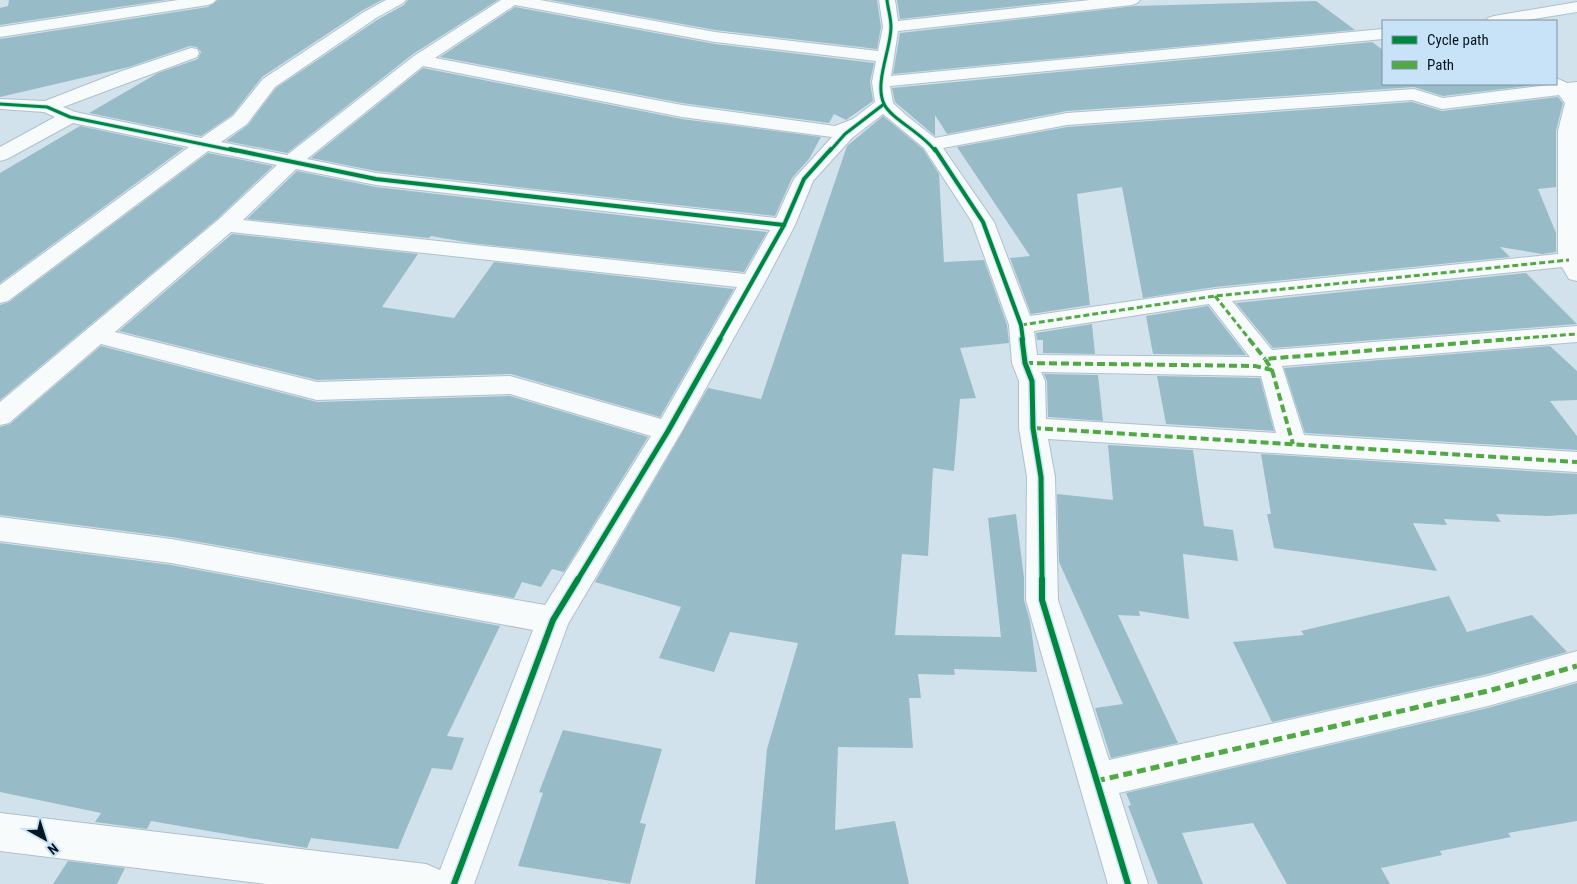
<svg xmlns="http://www.w3.org/2000/svg" width="1577" height="884" viewBox="0 0 1577 884" font-family="'Roboto Condensed',sans-serif">
  <style>
    .building { fill: #97bcc8 }
    .lines { fill: none; stroke-linecap: round; stroke-linejoin: round }
    .minor-casing { stroke: #b0c0cb; stroke-width: 2 }
    .minor { fill: #f8fbfc; fill-rule: evenodd }
    .quiet-far2 { stroke: #50a943; stroke-width: 3; stroke-dasharray: 6 3; stroke-linecap: butt }
    .quiet-far1 { stroke: #50a943; stroke-width: 4; stroke-dasharray: 8 4; stroke-linecap: butt }
    .quiet { stroke: #50a943; stroke-width: 5; stroke-dasharray: 9 5; stroke-linecap: butt }
    .cycleway-far3-casing { stroke: #c8e3f7; stroke-width: 5 }
    .cycleway-far2-casing { stroke: #c8e3f7; stroke-width: 6 }
    .cycleway-far1-casing { stroke: #c8e3f7; stroke-width: 8 }
    .cycleway-casing { stroke: #c8e3f7; stroke-width: 9 }
    .cycleway-far3 { stroke: #00873e; stroke-width: 3 }
    .cycleway-far2 { stroke: #00873e; stroke-width: 4 }
    .cycleway-far1 { stroke: #00873e; stroke-width: 5 }
    .cycleway { stroke: #00873e; stroke-width: 6 }
  </style>
  <rect width="100%" height="100%" fill="#d2e2ec"/>
  <g class="building">
    <polygon points="9,0 166,0 0,25 0,8 8,6"/>
    <polygon points="218,0 382,0 363,10 262,77 232,115 201,136 89,113 158,73 198,59 201,52 197,47 190,46 129,67 0,97 0,39 208,7"/>
    <polygon points="408,0 498,0 413,54 287,153 226,141 248,125 276,88 377,20 404,5"/>
    <polygon points="550,0 877,0 881,27 877,49 715,30"/>
    <polygon points="897,0 1073,0 900,19"/>
    <polygon points="1316,1 1355,30 893,74 900,33 1135,6"/>
    <polygon points="515,7 715,44 874,63 870,82 873,101 846,120 834,114 829,123 682,103 440,57"/>
    <polygon points="1372,42 1383,50 1383,84 1544,84 1443,96 1414,87 1067,111 947,134 935,115 935,136 895,102 892,88"/>
    <polygon points="423,68 682,119 821,137 809,159 792,178 775,216 376,171 311,158"/>
    <polygon points="1558,97 1563,103 1556,131 1556,187 1538,189 1556,233 1556,252 1542,254 1500,247 1510,257 1215,287 1143,298 1122,187 1077,194 1090,305 1031,314 1010,258 1030,256 957,147 1067,127 1412,102 1442,111"/>
    <polygon points="883,116 923,149 939,174 944,262 984,260 1007,325 1009,343 960,348 976,398 960,399 954,471 933,468 928,556 902,554 895,635 1001,637 988,518 1016,514 1024,578 1024,600 1030,621 1037,672 954,669 955,675 918,674 921,698 909,698 913,748 838,747 835,830 895,821 909,884 755,884 767,749 798,643 730,632 714,672 659,658 681,607 595,582 708,388 761,399 847,146"/>
    <polygon points="80,126 184,148 0,283 0,173"/>
    <polygon points="208,153 273,166 217,219 0,400 0,305 9,302"/>
    <polygon points="297,171 376,187 767,232 744,272 471,243 431,236 429,238 247,219"/>
    <polygon points="232,234 418,254 382,307 454,318 494,262 734,289 660,417 511,374 317,380 119,331"/>
    <polygon points="1526,273 1577,324 1273,348 1236,303"/>
    <polygon points="1208,306 1246,355 1153,354 1146,316"/>
    <polygon points="1092,324 1095,354 1043,353 1043,340 1037,340 1036,333"/>
    <polygon points="101,346 317,402 510,396 648,437 564,572 552,569 541,587 522,582 514,598 171,537 0,515 0,427 10,424"/>
    <polygon points="1550,346 1577,371 1577,400 1550,401 1577,436 1577,450 1305,433 1284,368"/>
    <polygon points="1044,374 1098,375 1103,421 1048,417 1047,381"/>
    <polygon points="1157,376 1260,378 1274,431 1166,424"/>
    <polygon points="1108,445 1193,450 1204,526 1233,530 1238,561 1183,554 1189,619 1139,611 1140,616 1118,615 1178,743 1111,758 1095,708 1123,704 1059,562 1057,494 1113,500"/>
    <polygon points="1261,454 1577,474 1577,514 1547,516 1496,514 1501,522 1444,519 1447,525 1413,523 1437,571 1274,548 1267,514 1271,514"/>
    <polygon points="0,543 171,565 500,626 447,736 464,738 452,770 432,768 398,849 311,838 307,848 151,821 147,829 95,822 101,813 0,792"/>
    <polygon points="1449,596 1467,632 1532,615 1567,652 1488,674 1272,722 1233,642 1304,635 1301,631"/>
    <polygon points="1577,683 1577,821 1508,833 1511,837 1440,851 1442,855 1381,868 1390,884 1287,884 1253,823 1182,833 1203,884 1158,884 1128,806 1131,805 1126,793 1488,708"/>
    <polygon points="563,730 662,749 640,823 646,824 630,884 518,866 543,793 539,792"/>
    <polygon points="68,861 125,868 117,884 53,884"/>
  </g>
  <g class="lines">
    <defs>
      <g id="minor">
        <polygon points="178,0 216,0 213,3 208,5 0,37 0,27"/>
        <path d="M386,0H406L403,3L376,18L275,87L247,124L221,142L287,155L414,56L501,0H540L715,32L878,51L883,27L879,0H895L898,21L1090,0H1140L1137,3L1132,5L898,31L891,76L1383,29V39L890,86L893,103L907,116L935,138L1067,113L1414,89L1443,98L1549,85L1548,84H1556V78L1567,83L1577,82V281L1569,279L1562,267L1232,301L1272,350L1577,326V342L1282,366L1304,435L1577,452V472L1048,439L1055,477L1058,600L1109,760L1488,676L1577,651V681L1488,706L1119,793L1148,884H1108L1026,600L1027,477L1019,428V381L1012,363L1009,325L972,222L924,148L883,114L852,138L813,181L795,225L765,282L682,431L568,624L474,884H266L0,851V813L426,864L440,870L533,630L171,563L0,541V517L171,539L545,605L651,436L510,394L317,400L101,344L9,423L0,425V402L218,220L277,165L208,151L8,301L0,303V285L189,147L73,123L7,159L0,161V147L55,117L44,112L0,109V99L45,101L122,71L191,48L197,49L199,53L197,57L63,107L75,112L201,138L233,116L263,79L364,12ZM515,5L715,42L876,61L872,82L875,102L853,119L835,126L682,105L435,58ZM423,66L682,117L832,137L794,179L776,218L376,173L307,159ZM1559,95L1565,103L1558,131V254L1215,289L1030,316L994,222L943,148L1067,125L1412,100L1442,109ZM296,169L376,185L770,230L745,274L243,220ZM231,232L737,287L661,419L510,376L317,382L115,332ZM1209,304L1250,357L1037,355L1034,331ZM1041,372L1261,376L1276,433L1046,419L1045,381Z"/>
        <polygon points="1577,2 1577,12 1521,21 1486,21 1488,18 1494,16"/>
      </g>
    </defs>
    <use href="#minor" class="minor-casing"/>
    <use href="#minor" class="minor"/>
    <g class="quiet-far2">
      <polyline points="1215,296 1250,340"/>
      <polyline points="1021,325 1215,296 1569,260"/>
      <polyline points="1497,340 1577,334"/>
    </g>
    <g class="quiet-far1">
      <polyline points="1249,339 1265,359"/>
      <polyline points="1025,363 1255,366 1272,370 1265,359 1512,339"/>
      <polyline points="1272,370 1293,444"/>
      <polyline points="1033,428 1577,462"/>
    </g>
    <polyline class="quiet" points="1096,781 1488,691 1577,666"/>
    <defs>
      <g id="cycleway-far3">
        <path d="M887,0C888,9 891,18 891,27C891,49 874,83 884,104C891,119 924,134 935,151"/>
        <polyline points="0,104 47,107 70,117 236,151"/>
        <polyline points="830,151 845,134 884,104"/>
      </g>
      <g id="cycleway-far2">
        <polyline points="230,149 376,179 784,225"/>
        <polyline points="935,149 983,222 1021,325 1023,340"/>
        <polyline points="719,340 784,225 804,179 831,149"/>
      </g>
      <g id="cycleway-far1">
        <polyline points="1022,339 1025,363 1032,381 1033,428 1041,477 1042,581"/>
        <polyline points="577,581 668,431 720,339"/>
      </g>
      <g id="cycleway">
        <polyline points="1042,579 1042,600 1128,884"/>
        <polyline points="454,884 553,620 578,579"/>
      </g>
    </defs>
    <use href="#cycleway-far3" class="cycleway-far3-casing"/>
    <use href="#cycleway-far2" class="cycleway-far2-casing"/>
    <use href="#cycleway-far1" class="cycleway-far1-casing"/>
    <use href="#cycleway" class="cycleway-casing"/>
    <use href="#cycleway-far3" class="cycleway-far3"/>
    <use href="#cycleway-far2" class="cycleway-far2"/>
    <use href="#cycleway-far1" class="cycleway-far1"/>
    <use href="#cycleway" class="cycleway"/>
  </g>
  <rect x="1382" y="20" width="175" height="65" fill="#c8e3f7" stroke="#7a91a1"/>
  <rect x="1392" y="36" width="25" height="8" fill="#00873e" stroke="#7a91a1"/>
  <text x="1427" y="45" font-size="15" fill="#051621">Cycle path</text>
  <rect x="1392" y="61" width="25" height="8" fill="#50a943" stroke="#7a91a1"/>
  <text x="1427" y="70" font-size="15" fill="#051621">Path</text>
  <g transform="translate(45 839) rotate(141)" stroke="#c8e3f7" stroke-width="4" paint-order="stroke">
  <path d="M0-4L9 19L0 12L-9 19Z" fill="#051621"/>
  <text y="-8" font-size="14" font-weight="bold" text-anchor="middle" fill="#051621">N</text>
  </g>
</svg>
